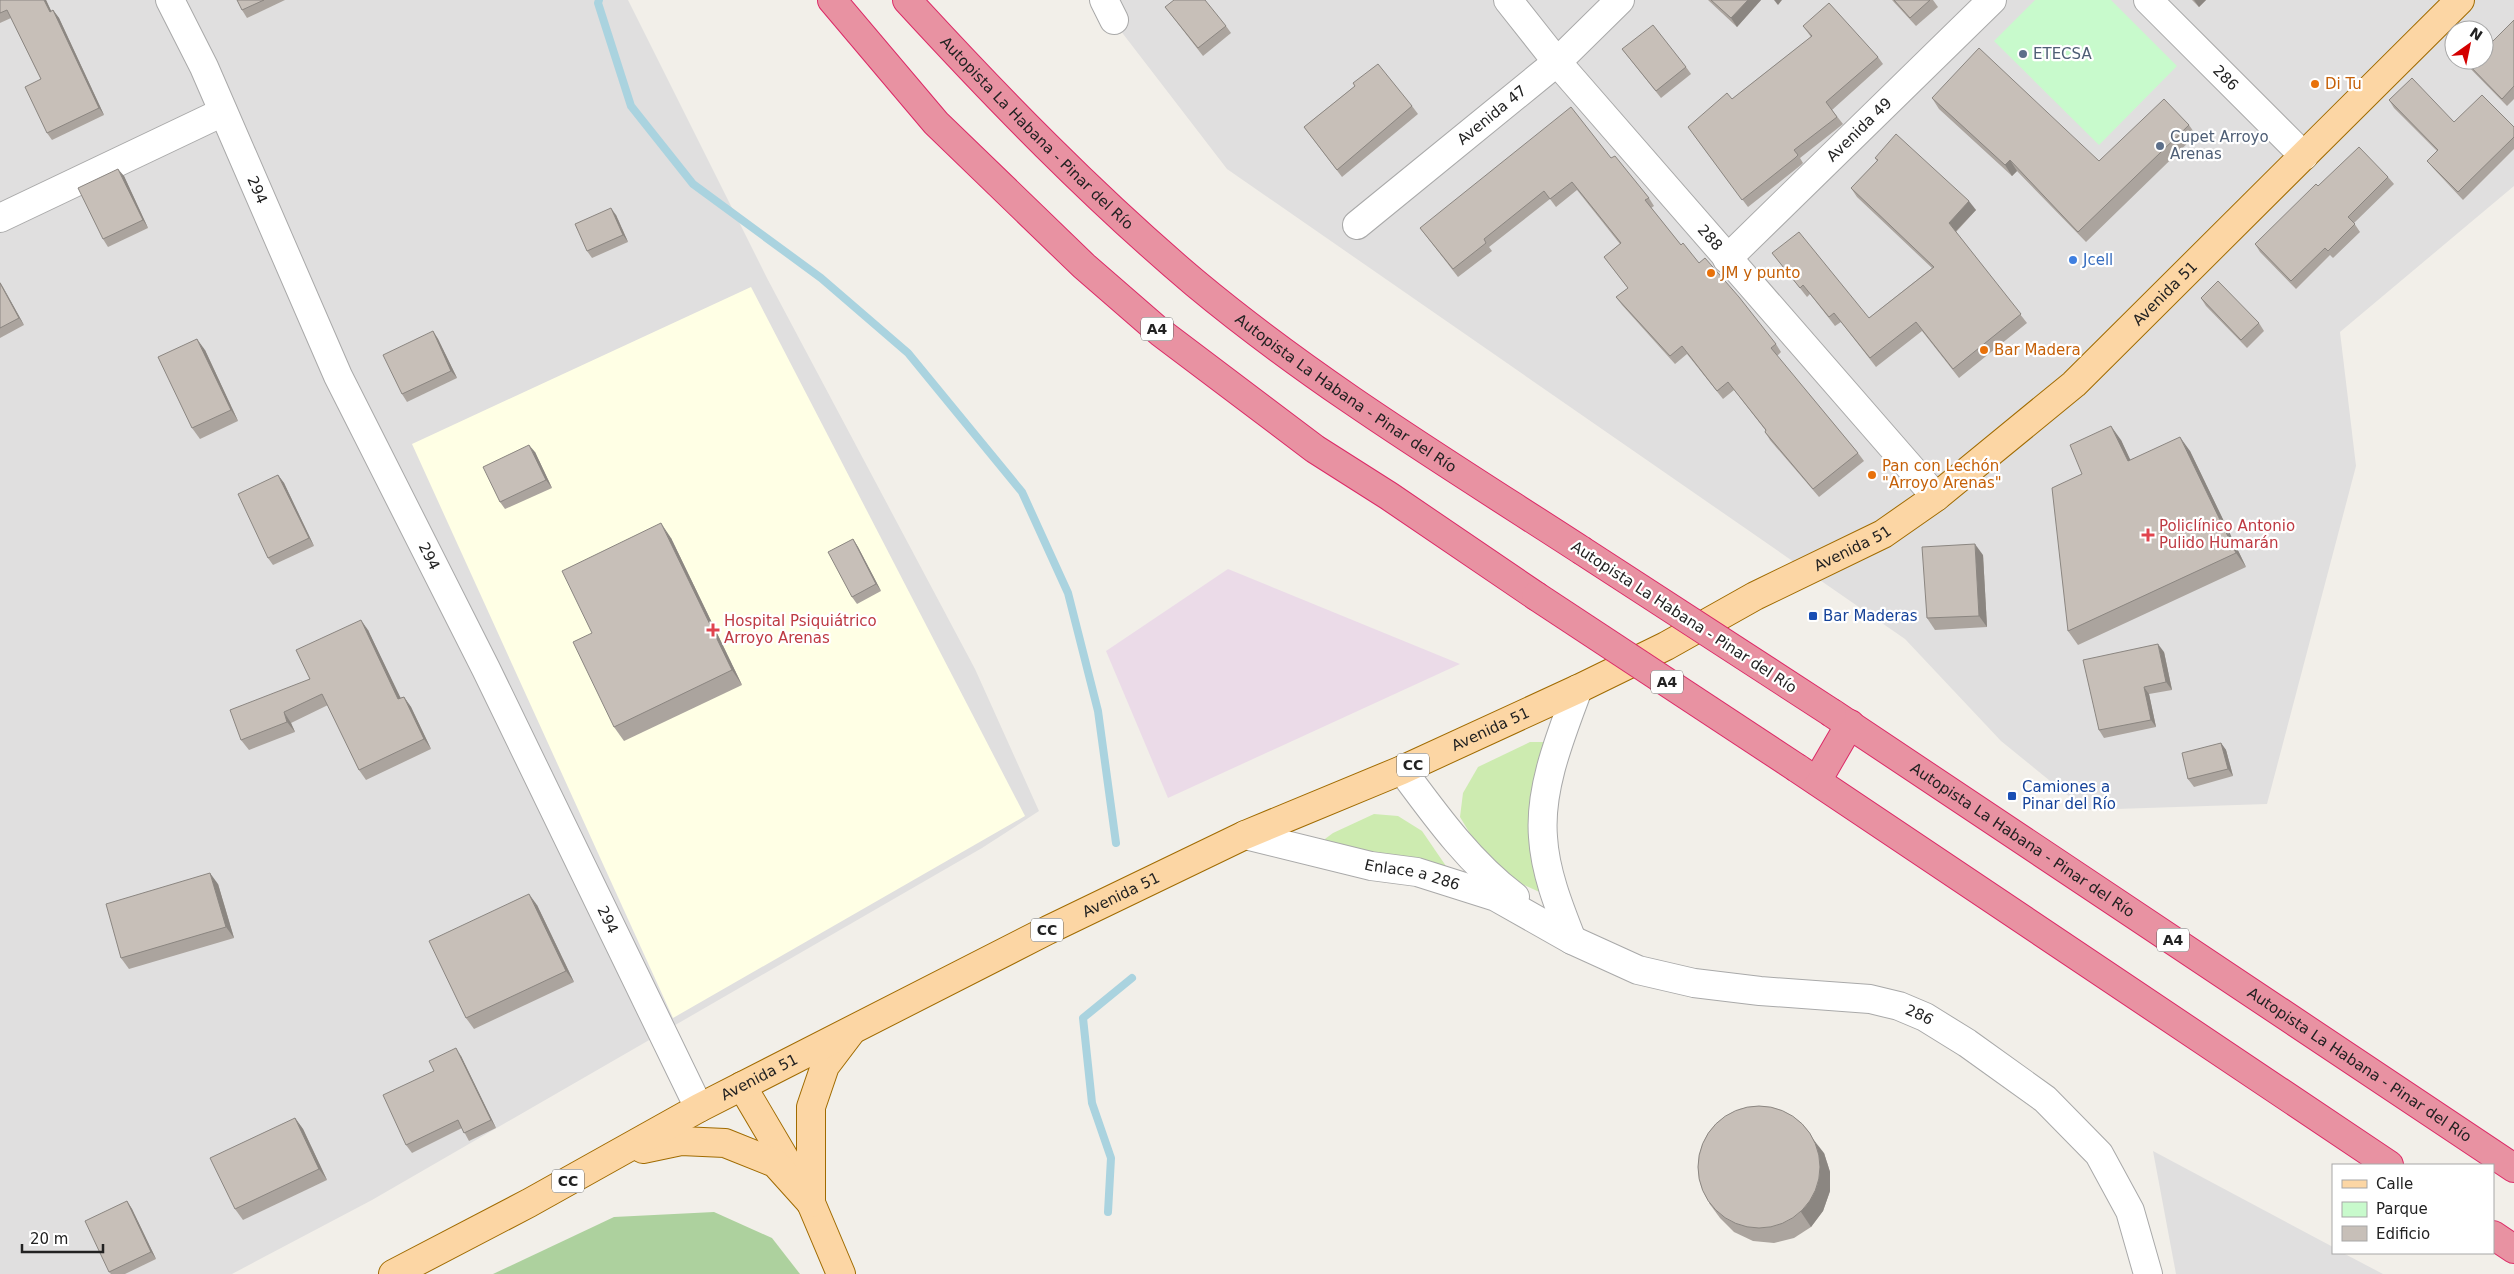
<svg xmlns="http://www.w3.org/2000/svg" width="2514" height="1274" viewBox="0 0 2514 1274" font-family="'DejaVu Sans',sans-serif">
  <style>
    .residential { fill: #e0dfdf; fill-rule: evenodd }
    .industrial { fill: #ebdbe8 }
    .education { fill: #ffffe5 }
    .grass { fill: #cdebb0 }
    .forest { fill: #add19e }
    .park { fill: #c8facc }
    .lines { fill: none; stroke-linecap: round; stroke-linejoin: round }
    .stream { stroke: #aad3df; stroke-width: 8 }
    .minor-casing { stroke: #a9a9a9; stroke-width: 30 }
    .major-casing { stroke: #a06b00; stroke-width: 30 }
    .highway-casing { stroke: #dc2a67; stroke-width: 30 }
    .minor { stroke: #fff; stroke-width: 28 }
    .major { stroke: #fcd6a4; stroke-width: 28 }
    .highway { stroke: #e892a2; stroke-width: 28 }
    .highway-bridge-casing { stroke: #dc2a67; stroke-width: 30; stroke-linecap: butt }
    .highway-bridge { stroke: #e892a2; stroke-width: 28 }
    .wall { fill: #aba49e }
    .shaded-wall { fill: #8b8681 }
    .building { fill: #c7bfb8; stroke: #8b8681 }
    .service-dot { fill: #5c6f8a; stroke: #fff; stroke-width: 2 }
    .food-dot { fill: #e8710a; stroke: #fff; stroke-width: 2 }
    .shop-dot { fill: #3f7fe0; stroke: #fff; stroke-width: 2 }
    .health-dot { fill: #e0444e; stroke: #fff; stroke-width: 2 }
    .transit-dot { fill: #1a4fb4; stroke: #fff; stroke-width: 2 }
    .labels { text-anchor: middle; stroke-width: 4.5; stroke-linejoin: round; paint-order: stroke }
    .shield { fill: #fff; stroke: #646464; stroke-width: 1 }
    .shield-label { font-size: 14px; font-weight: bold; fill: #222 }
    .service-label { font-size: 15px; fill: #4e5e75; stroke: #fff; text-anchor: start }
    .street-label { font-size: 15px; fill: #222; stroke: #fff }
    .food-label { font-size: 15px; fill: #c56008; stroke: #fff; text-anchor: start }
    .shop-label { font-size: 15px; fill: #366cbe; stroke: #fff; text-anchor: start }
    .health-label { font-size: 15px; fill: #be3a42; stroke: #fff; text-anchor: start }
    .transit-label { font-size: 15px; fill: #164399; stroke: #fff; text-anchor: start }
  </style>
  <rect width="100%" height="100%" fill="#f2efe9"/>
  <g class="residential">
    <polygon points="0,0 628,0 768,280 975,669 1039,811 982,848 372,1200 232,1274 0,1274"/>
    <path d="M1097,0H2514V186L2340,332L2356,466L2267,804L2086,810L2001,741L1905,639L1227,169ZM2454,30H2484V60H2454Z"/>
    <polygon points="2153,1151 2333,1247 2333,1253 2343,1253 2383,1274 2176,1274"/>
  </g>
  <polygon class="industrial" points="1228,569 1460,664 1168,798 1106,651"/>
  <polygon class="education" points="751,287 1025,816 673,1018 412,444"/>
  <g class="grass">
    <polygon points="1530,742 1545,742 1544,894 1517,882 1486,860 1460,817 1463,793 1478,767"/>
    <polygon points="1374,814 1398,816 1422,831 1446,866 1327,848 1325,839 1333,833"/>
  </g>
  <polygon class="forest" points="714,1212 772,1238 800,1274 493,1274 614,1217"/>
  <polygon class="park" points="2035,0 2111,0 2177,66 2099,145 1994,41"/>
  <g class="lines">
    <g class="stream">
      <polyline points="599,0 598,3 631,106 693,184 821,278 908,353 1022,492 1068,593 1098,711 1116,843"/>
      <polyline points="1108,1212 1111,1158 1092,1103 1083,1018 1132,978"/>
    </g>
    <defs>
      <g id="minor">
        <path id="s1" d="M170,0L204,67L338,376L486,669L699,1108"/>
        <polyline points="1104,0 1114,20"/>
        <path id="s2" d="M1508,0L1557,62L1936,497"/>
        <path id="s3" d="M2148,0L2304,156"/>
        <polyline points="0,218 223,112"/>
        <path id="s4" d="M1357,225L1557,62L1620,0"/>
        <path id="s5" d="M1727,259L1992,0"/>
        <path d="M1402,770C1436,816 1469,862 1515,897"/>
        <path id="s6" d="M1245,835L1371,866L1417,872L1496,897L1572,940L1638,970L1694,983L1760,991L1870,999L1899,1006L1925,1017L1967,1043L2045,1099L2099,1154L2130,1211L2148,1274"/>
        <path d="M1572,940C1559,907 1545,872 1543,837C1539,788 1561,735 1578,689"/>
      </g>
      <g id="major">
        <polyline points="742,1086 811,1203 841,1274"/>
        <polyline points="643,1149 681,1141 725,1143 775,1163 811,1203"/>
        <polyline points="811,1203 811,1107 825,1066 850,1033"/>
        <path id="s7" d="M393,1274L529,1203L699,1108L1048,930L1245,835L1402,770L1578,689L1666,646L1755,596L1883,534L1936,497L2074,384L2460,0"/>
      </g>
      <g id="highway">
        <polyline points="832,0 936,123 1084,266 1160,332 1315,449 1389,496 1536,596"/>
        <path id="s8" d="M907,0C998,99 1092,196 1195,283C1315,383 1450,465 1581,550"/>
        <path id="s9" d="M1832,713L2514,1168"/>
        <polyline points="1797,768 2389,1165"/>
        <polyline points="1817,781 1850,724"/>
        <polyline points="2493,1235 2514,1249"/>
      </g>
    </defs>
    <use href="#minor" class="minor-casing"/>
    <use href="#major" class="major-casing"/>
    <use href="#highway" class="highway-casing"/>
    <use href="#minor" class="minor"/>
    <use href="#major" class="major"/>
    <use href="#highway" class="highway"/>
    <defs>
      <g id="highway-bridge">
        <polyline points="1581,550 1832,713"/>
        <polyline points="1536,596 1797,768"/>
      </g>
    </defs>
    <use href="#highway-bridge" class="highway-bridge-casing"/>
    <use href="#highway-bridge" class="highway-bridge"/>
  </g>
  <g class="wall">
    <polygon points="0,0 46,0 51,11 53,10 59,18 104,115 52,140 47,133 41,79 11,18 0,23"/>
    <polygon points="237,0 285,0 247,18 242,10"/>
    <polygon points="1708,0 1761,0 1737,27"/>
    <polygon points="1892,0 1933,0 1938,7 1916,26"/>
    <polygon points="2192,0 2206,0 2199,7"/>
    <polygon points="1165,7 1226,26 1231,33 1203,56"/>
    <polygon points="2514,20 2514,99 2507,106 2462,60 2484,60 2485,49"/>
    <polygon points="1803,26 1878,57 1883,64 1832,110 1843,124 1800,158 1803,163 1801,165 1748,207 1693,134 1732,99 1811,37"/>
    <polygon points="1622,49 1686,67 1691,74 1661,98"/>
    <polygon points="1355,86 1412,106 1418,114 1342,177 1304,127"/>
    <polygon points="1932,98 2099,161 2189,125 2196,135 2086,242 2017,171 2012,176 1939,109"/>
    <polygon points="2389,100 2454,122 2514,127 2514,149 2463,200 2433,168 2427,161 2437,151 2394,108"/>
    <polygon points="1611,158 1649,198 1654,206 1651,208 1681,245 1699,263 1776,344 1781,352 1777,356 1858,453 1864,461 1819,497 1770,440 1765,432 1766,431 1734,390 1723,399 1687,354 1675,364 1622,305 1616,297 1628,288 1604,257 1620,244 1577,190 1556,207 1550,199 1489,247 1492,251 1458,277 1420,228"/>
    <polygon points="1875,158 1976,210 1956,232 2027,323 1959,378 1922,331 1876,367 1841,322 1835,326 1810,294 1807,297 1772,253 1869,318 1932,268 1857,197 1851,188 1877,161"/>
    <polygon points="124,176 148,228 108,247 103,239"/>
    <polygon points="2388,177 2394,184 2354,223 2360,232 2333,258 2330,255 2296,289 2260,252 2255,244 2318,186"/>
    <polygon points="616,215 628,242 592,258 587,251"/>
    <polygon points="0,282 24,325 0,338"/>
    <polygon points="2201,298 2259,323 2264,331 2247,348 2206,306"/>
    <polygon points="433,331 438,339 457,378 407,402 402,394"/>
    <polygon points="205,350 238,421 200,439 192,428"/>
    <polygon points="2121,440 2130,460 2190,451 2246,567 2078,645 2068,631 2082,474"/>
    <polygon points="535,452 552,488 505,509 500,502"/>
    <polygon points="278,475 284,483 314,546 273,565 268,558"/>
    <polygon points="671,538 742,685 624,741 614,727 592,633"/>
    <polygon points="853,539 858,547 881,591 857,604 852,597"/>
    <polygon points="1983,555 1987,627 1935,630 1927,618"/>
    <polygon points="368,630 400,698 404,697 411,707 431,749 366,780 359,770 328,705 291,723 295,732 249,750 241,740 310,679"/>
    <polygon points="2164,652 2172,690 2149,694 2156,727 2104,738 2099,730"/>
    <polygon points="2221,743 2226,750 2233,776 2194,787 2188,779"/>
    <polygon points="218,884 234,938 129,969 121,958"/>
    <polygon points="537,905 574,982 474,1029 466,1018"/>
    <polygon points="461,1056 496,1128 469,1141 462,1128 412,1153 406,1145 434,1071"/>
    <polygon points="295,1118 303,1129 327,1180 243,1220 235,1209"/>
    <polygon points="1824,1153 1830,1172 1830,1191 1823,1211 1811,1227 1794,1238 1774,1243 1753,1241 1734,1232 1720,1218 1709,1203"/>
    <polygon points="127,1201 132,1209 156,1259 125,1274 111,1274 109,1272"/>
  </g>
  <g class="shaded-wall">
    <polygon points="44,0 46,0 55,19 50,12"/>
    <polygon points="1748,0 1761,0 1737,27 1731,18"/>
    <polygon points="1774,0 1782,0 1778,5"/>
    <polygon points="2194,0 2206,0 2199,7"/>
    <polygon points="53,10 59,18 104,115 99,108"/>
    <polygon points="2010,160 2017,171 2012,176 2005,165"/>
    <polygon points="118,169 124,176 148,228 143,220"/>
    <polygon points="1969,201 1976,210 1955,232 1949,223"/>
    <polygon points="611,208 616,215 628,242 623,235"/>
    <polygon points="0,282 3,287 24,325 19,318"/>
    <polygon points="433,331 438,339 457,378 451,371"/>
    <polygon points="197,339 205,350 238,421 231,410"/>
    <polygon points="2111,426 2121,440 2138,476 2128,461"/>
    <polygon points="2180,437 2190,451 2246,567 2236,553"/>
    <polygon points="529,445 535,452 552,488 546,480"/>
    <polygon points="278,475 284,483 314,546 309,538"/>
    <polygon points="661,523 671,538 742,685 732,670"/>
    <polygon points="853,539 858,547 881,591 876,584"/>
    <polygon points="1975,544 1983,555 1987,627 1979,616"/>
    <polygon points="361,620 368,630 406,709 398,699"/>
    <polygon points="2158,644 2164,652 2172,690 2166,682"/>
    <polygon points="2144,687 2149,694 2156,727 2151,720"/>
    <polygon points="404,697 411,707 431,749 424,739"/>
    <polygon points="284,712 291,723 295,732 287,722"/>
    <polygon points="2221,743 2226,750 2233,776 2228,769"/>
    <polygon points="210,873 218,884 234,938 226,927"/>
    <polygon points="529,894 537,905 574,982 566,971"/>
    <polygon points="456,1048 461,1056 496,1128 491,1120"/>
    <polygon points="295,1118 303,1129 327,1180 319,1169"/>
    <polygon points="1813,1139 1824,1153 1830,1172 1830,1191 1823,1211 1811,1227 1801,1212"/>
    <polygon points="127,1201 132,1209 156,1259 151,1252"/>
  </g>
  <g class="building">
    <polygon points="0,0 44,0 50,12 53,10 99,108 47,133 25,87 41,79 7,10 0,13"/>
    <polygon points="237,0 264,0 242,10"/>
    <polygon points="1174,0 1205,0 1226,26 1198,48 1165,7"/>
    <polygon points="1711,0 1748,0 1731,18"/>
    <polygon points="1894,0 1930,0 1910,18"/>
    <polygon points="1829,3 1878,57 1826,102 1837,117 1794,150 1798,155 1795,158 1742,200 1688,127 1727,93 1732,99 1812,36 1803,26"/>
    <polygon points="2514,20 2514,86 2502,99 2464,60 2484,60 2484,48 2485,49"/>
    <polygon points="1653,25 1686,67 1656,91 1622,49"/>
    <polygon points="2454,38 2454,50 2448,44"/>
    <polygon points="1979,48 2099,161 2164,99 2189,125 2078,232 2010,160 2005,165 1932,98"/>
    <polygon points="1378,64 1412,106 1337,170 1304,127 1355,86 1353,83"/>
    <polygon points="2412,78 2454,122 2482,95 2514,127 2514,137 2458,192 2427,161 2438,150 2389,100"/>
    <polygon points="1571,107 1611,158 1615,156 1649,198 1645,200 1681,245 1683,243 1699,263 1705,258 1739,297 1776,344 1771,348 1858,453 1813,489 1765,432 1766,430 1728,382 1717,391 1682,346 1670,356 1616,297 1628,288 1604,257 1621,243 1572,182 1550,199 1544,191 1484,239 1486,243 1453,269 1420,228"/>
    <polygon points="1896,134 1969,201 1949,223 2021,314 1953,369 1916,322 1870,358 1834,313 1829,317 1803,285 1800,288 1772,253 1799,232 1869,318 1934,267 1851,188 1878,160 1875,158"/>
    <polygon points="2359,147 2388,177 2348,217 2355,224 2328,251 2325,248 2291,281 2255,244 2316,184 2318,186"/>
    <polygon points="118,169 143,220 103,239 78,188"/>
    <polygon points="611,208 623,235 587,251 575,224"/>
    <polygon points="2218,281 2259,323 2241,340 2201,298"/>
    <polygon points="0,283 19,318 0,328"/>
    <polygon points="433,331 451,371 402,394 383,355"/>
    <polygon points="197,339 231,410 192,428 158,357"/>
    <polygon points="2111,426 2128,461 2180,437 2236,553 2068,631 2052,488 2082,474 2070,445"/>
    <polygon points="529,445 546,480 500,502 483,467"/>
    <polygon points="278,475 309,538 268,558 238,494"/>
    <polygon points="661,523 732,670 614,727 573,642 592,633 562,571"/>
    <polygon points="853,539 876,584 852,597 828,552"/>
    <polygon points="1975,544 1979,616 1927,618 1922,547"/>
    <polygon points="361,620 398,699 404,697 424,739 359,770 322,694 284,712 287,722 241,740 230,710 310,679 296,650"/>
    <polygon points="2158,644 2166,682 2144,687 2151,720 2099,730 2083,660"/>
    <polygon points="2221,743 2228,769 2188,779 2182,753"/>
    <polygon points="210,873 226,927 121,958 106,904"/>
    <polygon points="529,894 566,971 466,1018 429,941"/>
    <polygon points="456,1048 491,1120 464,1133 458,1120 406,1145 383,1095 434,1071 429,1061"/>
    <circle cx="1759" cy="1167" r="61"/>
    <polygon points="295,1118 319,1169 235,1209 210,1158"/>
    <polygon points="127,1201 151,1252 109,1272 85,1221"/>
  </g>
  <g class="service-dot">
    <circle cx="2023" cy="54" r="5"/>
    <circle cx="2160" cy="146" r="5"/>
  </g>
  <g class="food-dot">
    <circle cx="2315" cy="84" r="5"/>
    <circle cx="1711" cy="273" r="5"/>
    <circle cx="1984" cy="350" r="5"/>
    <circle cx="1872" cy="475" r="5"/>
  </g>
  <circle class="shop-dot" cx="2073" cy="260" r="5"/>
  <g class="health-dot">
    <path d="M2145.5 527.5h5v5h5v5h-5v5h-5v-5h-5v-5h5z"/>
    <path d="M710.5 622.5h5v5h5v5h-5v5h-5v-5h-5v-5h5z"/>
  </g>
  <g class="transit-dot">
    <rect x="1808" y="611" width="10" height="10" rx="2.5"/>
    <rect x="2007" y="791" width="10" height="10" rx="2.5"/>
  </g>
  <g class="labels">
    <g class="shield">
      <rect x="1141" y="317.5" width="32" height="23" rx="4"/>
      <rect x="1651" y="670.5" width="32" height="23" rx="4"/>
      <rect x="1397" y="753.5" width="32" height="23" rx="4"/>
      <rect x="1031" y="918.5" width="32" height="23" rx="4"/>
      <rect x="2157" y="928.5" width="32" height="23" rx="4"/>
      <rect x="552" y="1169.5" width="32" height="23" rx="4"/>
    </g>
    <g class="shield-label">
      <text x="1157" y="334">A4</text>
      <text x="1667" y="687">A4</text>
      <text x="1413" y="770">CC</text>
      <text x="1047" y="935">CC</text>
      <text x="2173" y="945">A4</text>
      <text x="568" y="1186">CC</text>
    </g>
    <g class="service-label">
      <text x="2033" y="59">ETECSA</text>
      <text x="2170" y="142">Cupet Arroyo<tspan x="2170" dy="17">Arenas</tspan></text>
    </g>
    <g class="street-label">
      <text dy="5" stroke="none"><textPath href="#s3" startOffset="110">286</textPath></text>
      <text dy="5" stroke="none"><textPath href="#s4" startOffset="174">Avenida 47</textPath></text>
      <text dy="5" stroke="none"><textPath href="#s5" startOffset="185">Avenida 49</textPath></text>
      <text dy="5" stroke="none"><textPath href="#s8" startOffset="186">Autopista La Habana - Pinar del Río</textPath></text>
      <text dy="5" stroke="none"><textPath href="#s1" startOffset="209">294</textPath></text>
      <text dy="5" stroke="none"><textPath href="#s2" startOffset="312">288</textPath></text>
      <text dy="5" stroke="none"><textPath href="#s7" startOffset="2036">Avenida 51</textPath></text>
      <text dy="5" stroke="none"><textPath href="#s8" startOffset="591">Autopista La Habana - Pinar del Río</textPath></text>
      <text dy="5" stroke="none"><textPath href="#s7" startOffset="1631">Avenida 51</textPath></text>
      <text dy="5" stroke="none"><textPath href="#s1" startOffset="614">294</textPath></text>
      <text transform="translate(1684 617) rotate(33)" y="5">Autopista La Habana - Pinar del Río</text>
      <text dy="5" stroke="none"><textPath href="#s7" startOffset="1226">Avenida 51</textPath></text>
      <text dy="5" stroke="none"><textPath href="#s9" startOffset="229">Autopista La Habana - Pinar del Río</textPath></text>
      <text dy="5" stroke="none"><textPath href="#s6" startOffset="172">Enlace a 286</textPath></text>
      <text dy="5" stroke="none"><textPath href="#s7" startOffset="821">Avenida 51</textPath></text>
      <text dy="5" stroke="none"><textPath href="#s1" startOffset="1019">294</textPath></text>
      <text dy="5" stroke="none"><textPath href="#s6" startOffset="705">286</textPath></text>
      <text dy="5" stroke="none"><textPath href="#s9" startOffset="634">Autopista La Habana - Pinar del Río</textPath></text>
      <text dy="5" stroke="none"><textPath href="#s7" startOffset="416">Avenida 51</textPath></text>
    </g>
    <g class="food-label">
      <text x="2325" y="89">Di Tu</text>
      <text x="1721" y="278">JM y punto</text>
      <text x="1994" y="355">Bar Madera</text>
      <text x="1882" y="471">Pan con Lechón<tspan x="1882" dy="17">"Arroyo Arenas"</tspan></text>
    </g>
    <g class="shop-label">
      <text x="2083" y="265">Jcell</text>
    </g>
    <g class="health-label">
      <text x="2159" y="531">Policlínico Antonio<tspan x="2159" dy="17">Pulido Humarán</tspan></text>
      <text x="724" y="626">Hospital Psiquiátrico<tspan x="724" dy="17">Arroyo Arenas</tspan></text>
    </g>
    <g class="transit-label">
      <text x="1823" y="621">Bar Maderas</text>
      <text x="2022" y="792">Camiones a<tspan x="2022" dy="17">Pinar del Río</tspan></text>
    </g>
  </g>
  <rect x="2332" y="1164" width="162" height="90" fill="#ffffff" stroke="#a7a7a7"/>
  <rect x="2342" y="1180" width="25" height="8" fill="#fcd6a4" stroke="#a7a7a7"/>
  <text x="2376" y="1189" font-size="15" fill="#222222">Calle</text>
  <rect x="2342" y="1202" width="25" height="15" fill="#c8facc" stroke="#a7a7a7"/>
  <text x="2376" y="1214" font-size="15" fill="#222222">Parque</text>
  <rect x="2342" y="1226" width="25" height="15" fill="#c7bfb8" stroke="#a7a7a7"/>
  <text x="2376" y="1239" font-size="15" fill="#222222">Edificio</text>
  <g transform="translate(2469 45) rotate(33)"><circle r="24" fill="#ffffff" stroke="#a7a7a7"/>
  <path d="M0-4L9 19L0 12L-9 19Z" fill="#d40000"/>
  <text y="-8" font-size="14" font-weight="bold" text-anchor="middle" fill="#222222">N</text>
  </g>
  <path d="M22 1244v8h81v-8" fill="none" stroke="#222222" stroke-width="2.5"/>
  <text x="30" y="1244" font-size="15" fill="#222222" stroke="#ffffff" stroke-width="4" paint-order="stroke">20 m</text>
</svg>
